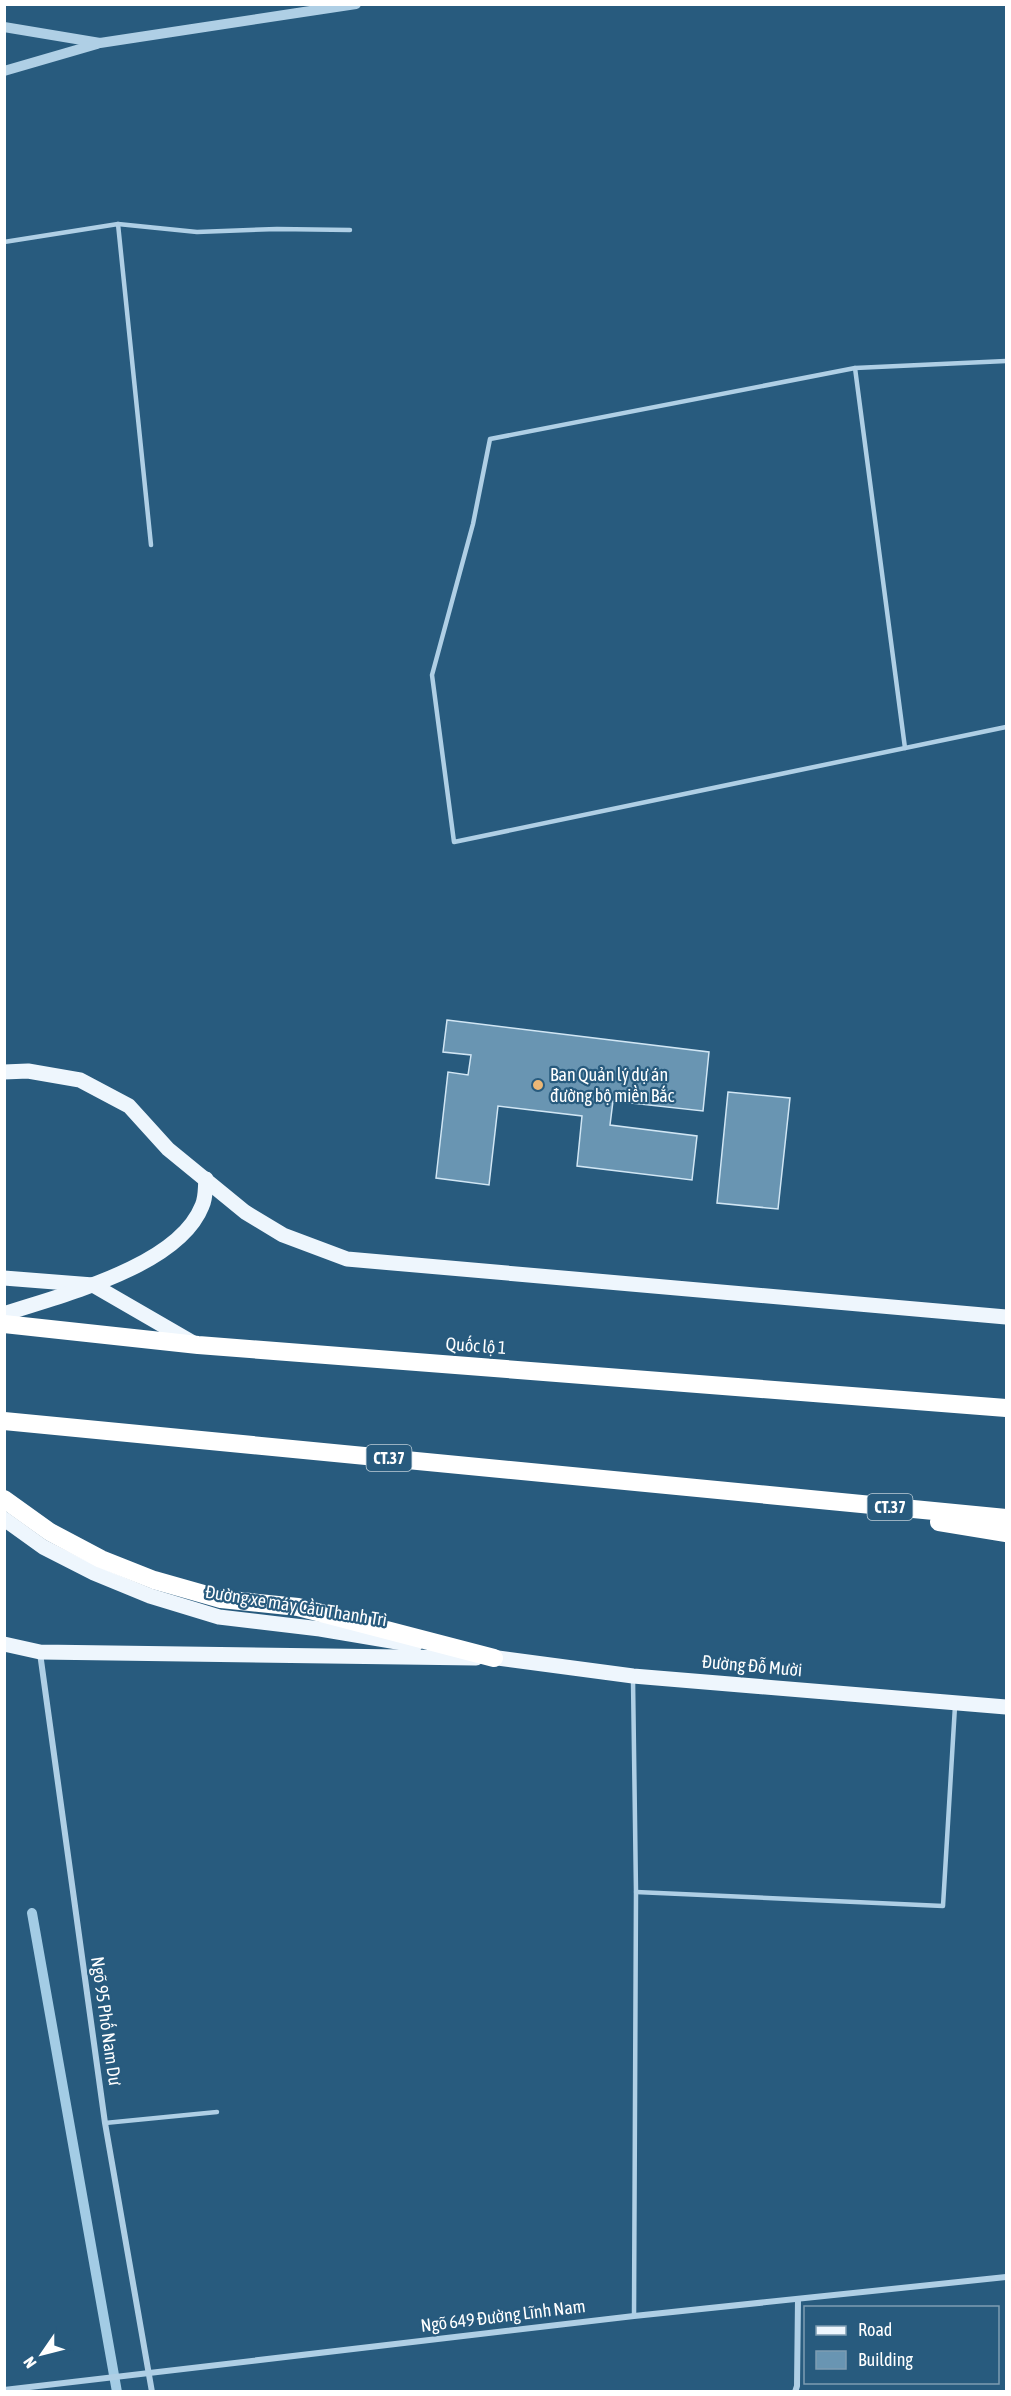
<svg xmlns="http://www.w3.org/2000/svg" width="1011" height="2396" viewBox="0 0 1011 2396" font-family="'Asap Condensed',sans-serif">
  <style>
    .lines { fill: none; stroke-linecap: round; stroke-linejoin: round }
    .stream { stroke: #a3cce5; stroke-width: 10 }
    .building { fill: #6995b2; stroke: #d1e6f4; stroke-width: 1.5 }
    .service { stroke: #afcfe5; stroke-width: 4.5 }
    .minor { stroke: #afcfe5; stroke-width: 6 }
    .tertiary { stroke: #afcfe5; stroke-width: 10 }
    .primary { stroke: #eef6fd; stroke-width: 15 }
    .motorway { stroke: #fff; stroke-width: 18 }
    .poi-dot { fill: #ecb776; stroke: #285b7e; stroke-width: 2 }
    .labels { text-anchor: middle; stroke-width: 4.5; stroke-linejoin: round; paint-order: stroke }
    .shield { fill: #285b7e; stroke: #beced8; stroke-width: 1.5 }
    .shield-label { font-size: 16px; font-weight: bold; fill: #fff }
    .poi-label { font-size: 18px; fill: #fff; stroke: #285b7e; text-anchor: start }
    .street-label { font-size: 18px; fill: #fff; stroke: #285b7e }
  </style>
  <rect width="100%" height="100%" fill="#285b7e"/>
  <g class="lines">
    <polyline class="stream" points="32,1913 117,2392"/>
  </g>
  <g class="building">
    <polygon points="447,1020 709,1052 703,1111 613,1101 610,1125 697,1136 692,1180 577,1166 582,1116 498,1106 489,1185 436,1178 448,1072 468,1075 471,1055 443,1052"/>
    <polygon points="728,1092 790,1098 778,1209 717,1203"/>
  </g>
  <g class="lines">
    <g class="service">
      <polyline points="118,224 197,232 277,229 350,230"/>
      <polyline points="4,242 118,224 151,545"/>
      <polyline points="1006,361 855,368 490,439 473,524 432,675 454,842 1006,727"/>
      <polyline points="855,368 905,748"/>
      <polyline points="633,1680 636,1892 634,2316"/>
      <polyline points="636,1892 943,1906 955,1706"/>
      <polyline points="105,2123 217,2112"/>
    </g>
    <g class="minor">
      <polyline points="40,1653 105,2123 152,2392"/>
      <polyline points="4,2390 634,2316 1006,2277"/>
      <polyline points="795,2392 797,2386 798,2299"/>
    </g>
    <g class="tertiary">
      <polyline points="4,27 100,43 356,4"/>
      <polyline points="4,71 97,44"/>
    </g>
    <g class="primary">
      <polyline points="4,1072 28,1071 80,1080 129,1106 168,1149 245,1212 283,1235 347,1259 1006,1317"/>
      <polyline points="4,1278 93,1285 195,1344"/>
      <path d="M4,1314C61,1295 178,1267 202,1206C206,1198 205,1188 206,1179"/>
      <polyline points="4,1519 43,1547 94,1573 150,1596 219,1617 320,1629 415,1645"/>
      <polyline points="4,1644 40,1652 476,1658"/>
      <polyline points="483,1656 633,1676 1006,1707"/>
    </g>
    <g class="motorway">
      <polyline points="4,1324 198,1345 1006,1408"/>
      <polyline points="4,1421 1006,1518"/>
      <polyline points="4,1499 50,1532 101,1559 154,1580 221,1599 298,1607 494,1658"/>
      <polyline points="939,1522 1006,1533"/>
    </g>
  </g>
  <circle class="poi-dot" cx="538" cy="1085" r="6"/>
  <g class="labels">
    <g class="shield">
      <rect x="366.5" y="1445" width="45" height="26" rx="4.5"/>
      <rect x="867.5" y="1494" width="45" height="26" rx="4.5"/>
    </g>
    <g class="shield-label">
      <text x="389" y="1464">CT.37</text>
      <text x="890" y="1513">CT.37</text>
    </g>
    <g class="poi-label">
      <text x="550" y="1081">Ban Quản lý dự án<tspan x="550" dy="21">đường bộ miền Bắc</tspan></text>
    </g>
    <g class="street-label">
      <text transform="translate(476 1346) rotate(4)" y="6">Quốc lộ 1</text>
      <text transform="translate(296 1606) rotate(9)" y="6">Đường xe máy Cầu Thanh Trì</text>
      <text transform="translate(752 1666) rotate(5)" y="6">Đường Đỗ Mười</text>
      <text transform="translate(106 2021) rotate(82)" y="6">Ngõ 95 Phố Nam Dư</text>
      <text transform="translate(503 2316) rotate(-7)" y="6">Ngõ 649 Đường Lĩnh Nam</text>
    </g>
  </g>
  <rect width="1011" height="2396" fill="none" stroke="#ffffff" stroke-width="12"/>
  <rect x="804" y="2306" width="195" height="78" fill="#285b7e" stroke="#7e9db2" stroke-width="1.5"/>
  <rect x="816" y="2326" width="30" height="9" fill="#eef6fd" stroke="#7e9db2" stroke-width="1.5"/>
  <text x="858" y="2336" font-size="18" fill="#ffffff">Road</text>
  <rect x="816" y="2351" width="30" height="18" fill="#6995b2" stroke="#7e9db2" stroke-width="1.5"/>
  <text x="858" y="2366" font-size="18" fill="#ffffff">Building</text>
  <g transform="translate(42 2354) rotate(235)" stroke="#285b7e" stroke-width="4.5" paint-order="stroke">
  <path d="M0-4.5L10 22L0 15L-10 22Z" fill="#ffffff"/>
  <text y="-9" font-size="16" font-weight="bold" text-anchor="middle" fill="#ffffff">N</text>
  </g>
</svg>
